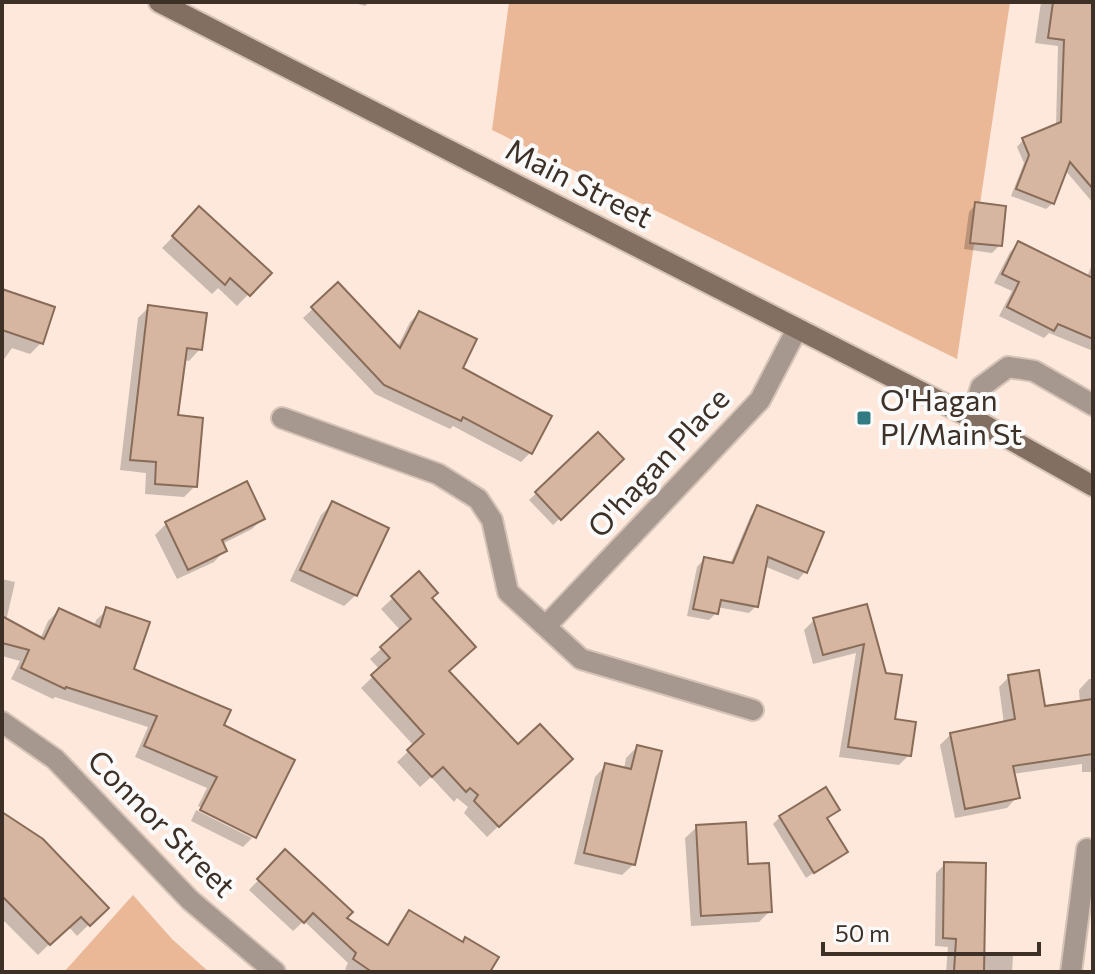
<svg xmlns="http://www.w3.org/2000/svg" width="1095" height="974" viewBox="0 0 1095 974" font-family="Commissioner,sans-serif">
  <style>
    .green { fill: #eab897 }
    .shadow { fill: #0003 }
    .building { fill: #d6b6a1; stroke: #896c58; stroke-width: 2 }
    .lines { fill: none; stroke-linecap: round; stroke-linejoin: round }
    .street-casing { stroke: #d6c3b7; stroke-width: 24 }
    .secondary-casing { stroke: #d6c3b7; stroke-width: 24 }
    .street { stroke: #a6988f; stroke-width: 20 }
    .secondary { stroke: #836f62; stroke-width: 20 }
    .poi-dot { fill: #337b82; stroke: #fafafa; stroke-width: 3 }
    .labels { text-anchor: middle; stroke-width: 8; stroke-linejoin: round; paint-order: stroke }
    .street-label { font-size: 30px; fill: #3c3027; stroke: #fafafa }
    .poi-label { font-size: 30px; fill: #3c3027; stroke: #fafafa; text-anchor: start }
  </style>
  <rect width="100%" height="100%" fill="#fde8db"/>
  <g class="green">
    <polygon points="509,2 1010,2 957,359 492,130"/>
    <polygon points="133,895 172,939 209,972 64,972"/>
  </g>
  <g class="shadow">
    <polygon points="351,2 370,2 365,6"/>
    <polygon points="1041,2 1093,2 1093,203 1065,170 1053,203 1046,209 1011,196 1024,163 1017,147 1023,140 1056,127 1058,46 1035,43"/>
    <polygon points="976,204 1000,245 992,253 964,249 969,212"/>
    <polygon points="200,209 269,273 237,306 218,288 212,294 162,248"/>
    <polygon points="1018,244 1087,277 1093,262 1093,351 1049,333 1044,338 999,316 1012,291 994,283 1010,252"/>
    <polygon points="338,285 397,348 410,322 419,313 460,369 530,453 521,462 453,426 450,429 375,394 303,318"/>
    <polygon points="2,291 41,343 30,354 12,348 2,362"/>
    <polygon points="149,307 200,349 189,361 183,360 176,417 195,486 184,497 145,494 146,473 120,470 138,318"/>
    <polygon points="598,435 622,459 553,525 529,500"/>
    <polygon points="332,504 356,595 344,606 290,581 321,515"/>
    <polygon points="758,508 805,572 798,580 764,566 756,606 749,613 717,607 716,613 709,620 687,616 697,567 704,559 730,564 751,515"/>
    <polygon points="263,518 252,529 222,544 225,550 214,562 177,579 155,535 166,524"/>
    <polygon points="419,574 429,598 447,671 517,747 559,770 487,837 464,813 468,807 457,798 454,802 431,777 420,787 397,762 414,746 361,688 380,670 370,659 401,631 381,609"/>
    <polygon points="2,579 15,582 6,621 40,639 48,621 59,610 94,627 96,620 107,610 132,670 222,726 254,836 253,838 253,834 198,806 207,788 135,757 148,727 55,697 53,699 11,679 20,661 2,656"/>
    <polygon points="866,606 893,721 909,755 899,765 839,757 856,653 813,664 804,630 814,620"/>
    <polygon points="1009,677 1043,708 1080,703 1079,690 1089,679 1093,679 1093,772 1082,772 1082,764 1013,774 1017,797 1007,808 955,818 940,745 951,734 1004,724 999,687"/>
    <polygon points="637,747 634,864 622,875 574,864 595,777 606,765 624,769 626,758"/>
    <polygon points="838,809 826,820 845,852 806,878 773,824 780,817"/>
    <polygon points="196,810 252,838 243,847 191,821"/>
    <polygon points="2,814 106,908 77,936 68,926 38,955 2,919"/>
    <polygon points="697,827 746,866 770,911 759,922 691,926 685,838"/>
    <polygon points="285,852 344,918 386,946 400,922 409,912 487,972 351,972 345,969 348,963 304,921 293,931 249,890"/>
    <polygon points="945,864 982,954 1013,956 1012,972 946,972 948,947 935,946 936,873"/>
  </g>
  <g class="building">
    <polygon points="1053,2 1093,2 1093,189 1070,162 1054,204 1016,189 1029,155 1022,138 1061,122 1064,40 1048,38"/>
    <polygon points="975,202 1006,206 1002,246 970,243"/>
    <polygon points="199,206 272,273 250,296 230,278 225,285 172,236"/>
    <polygon points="1018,241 1093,278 1093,339 1058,324 1054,331 1007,307 1019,282 1002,274"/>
    <polygon points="338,282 400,348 419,311 477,339 463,368 552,416 532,454 463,417 461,421 384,385 311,307"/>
    <polygon points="2,289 55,307 43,344 2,330"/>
    <polygon points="148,305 207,313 202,350 187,348 178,415 203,418 197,487 155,484 156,462 130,460"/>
    <polygon points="598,432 624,459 561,520 535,492"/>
    <polygon points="247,481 265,519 222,540 227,551 188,570 165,522"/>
    <polygon points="332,501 389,528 357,596 300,570"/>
    <polygon points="757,505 824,532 807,573 768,557 758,607 721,600 718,614 693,609 704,557 733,563"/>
    <polygon points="419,571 438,593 432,598 476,647 449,671 518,744 540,724 573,759 499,827 474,801 478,795 470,788 466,792 443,767 432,777 407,750 424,734 371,675 390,658 380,647 411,619 391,596"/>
    <polygon points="867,604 886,673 902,675 895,719 916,722 911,756 848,747 864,644 823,655 813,618"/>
    <polygon points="106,607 150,622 134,669 231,710 224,725 295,760 256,838 200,810 217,777 144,746 157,716 66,687 65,689 21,668 29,650 2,643 2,616 44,639 59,608 100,627"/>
    <polygon points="1039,670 1045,706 1093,699 1093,754 1013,766 1020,798 965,809 950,733 1015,719 1008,675"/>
    <polygon points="637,745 662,751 635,865 584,853 605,763 631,769"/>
    <polygon points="826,787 840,810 827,818 848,852 814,873 779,816"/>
    <polygon points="2,812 43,839 109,908 90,926 81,917 50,945 2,896"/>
    <polygon points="746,822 748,864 769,863 772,912 701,916 696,825"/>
    <polygon points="285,849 353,912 347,918 388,945 409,910 463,942 465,937 499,957 490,972 372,972 353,959 356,953 313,913 304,923 257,879"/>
    <polygon points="944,862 986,863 984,972 954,972 956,939 943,938"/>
  </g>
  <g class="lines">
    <defs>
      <g id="street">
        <polyline points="282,418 438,474 478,499 492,520 508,592 581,659 753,710"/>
        <polyline points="972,418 981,387 1008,367 1034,371 1093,405"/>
        <polyline points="546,626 760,400 797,329"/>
        <polyline points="2,722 55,759 190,900 275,972"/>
        <polyline points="1071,972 1087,849"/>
      </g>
      <polyline id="secondary" points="159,2 972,418 1093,486"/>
    </defs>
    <use href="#street" class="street-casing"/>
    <use href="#secondary" class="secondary-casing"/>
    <use href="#street" class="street"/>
    <use href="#secondary" class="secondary"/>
  </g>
  <rect class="poi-dot" x="856" y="410" width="16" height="16" rx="4"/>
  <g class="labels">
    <g class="street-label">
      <text transform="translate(579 184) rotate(27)" y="10">Main Street</text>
      <text transform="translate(659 463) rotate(-47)" y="10">O'hagan Place</text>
      <text transform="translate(161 824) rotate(45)" y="10">Connor Street</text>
    </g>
    <g class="poi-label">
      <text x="880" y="411">O'Hagan<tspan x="880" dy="34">Pl/Main St</tspan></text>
    </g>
  </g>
  <rect width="1095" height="974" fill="none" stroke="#3c3027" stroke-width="8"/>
  <path d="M823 942v12h216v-12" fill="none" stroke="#3c3027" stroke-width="4"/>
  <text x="835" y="942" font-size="24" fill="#3c3027" stroke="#fafafa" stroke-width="6" paint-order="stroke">50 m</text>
</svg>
